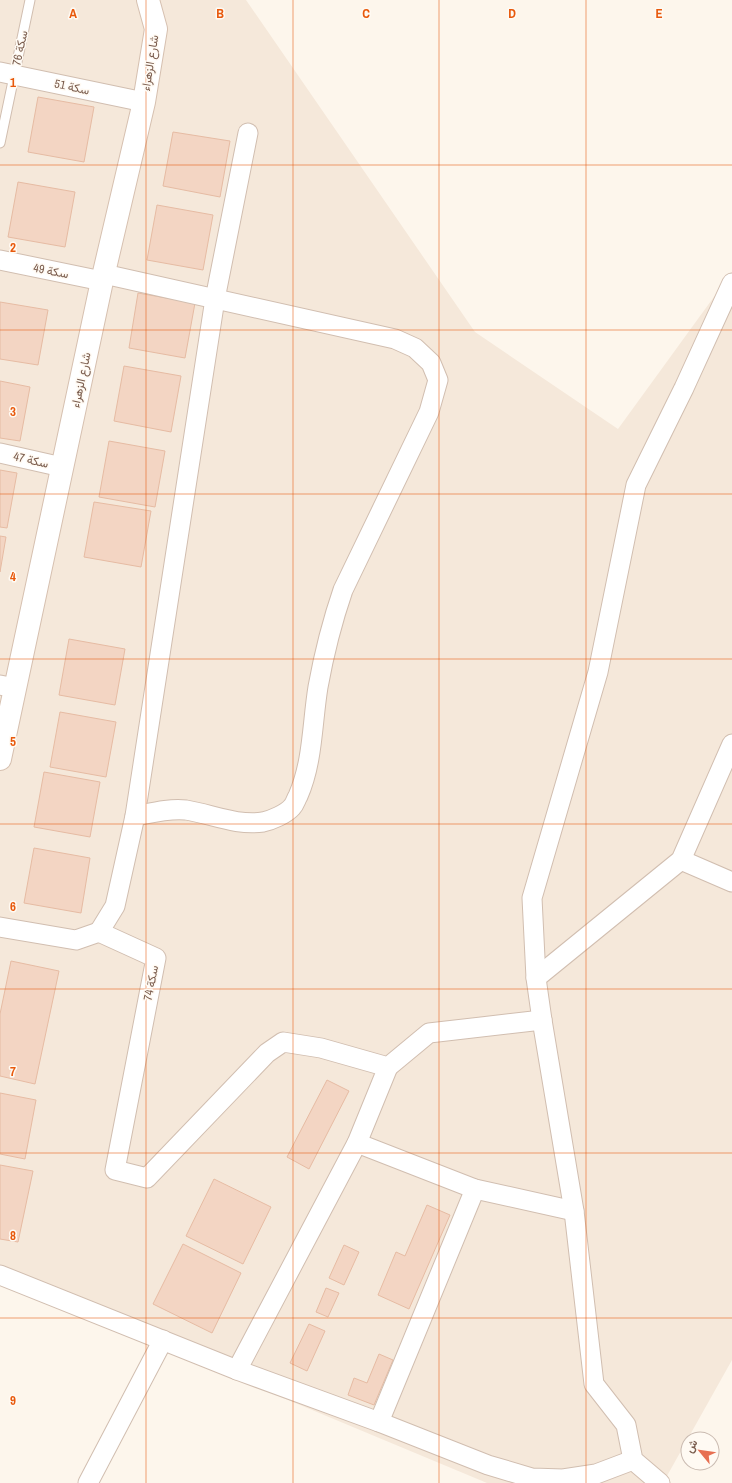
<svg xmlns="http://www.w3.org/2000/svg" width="732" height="1483" viewBox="0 0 732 1483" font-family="'Archivo Narrow',Vazirmatn,sans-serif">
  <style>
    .residential { fill: #f5e8da }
    .building { fill: #f3d5c3; stroke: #e6bba3 }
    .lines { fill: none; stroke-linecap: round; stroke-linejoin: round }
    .lane-casing { stroke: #d1beb0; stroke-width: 11 }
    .street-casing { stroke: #d1beb0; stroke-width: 21 }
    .secondary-casing { stroke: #d6c0b0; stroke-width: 24 }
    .lane { stroke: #fff; stroke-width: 9 }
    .street { stroke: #fff; stroke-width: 19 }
    .secondary { stroke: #fff; stroke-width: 22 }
    .grid { fill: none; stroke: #e8590c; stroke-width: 1; stroke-opacity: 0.55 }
    .labels { text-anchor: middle; stroke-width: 3; stroke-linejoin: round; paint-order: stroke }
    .street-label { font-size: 12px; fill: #7a5c4d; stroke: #fffaf3 }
    .grid-label { font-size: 13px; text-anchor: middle; font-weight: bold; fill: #e8590c; stroke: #fffaf3; stroke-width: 3; stroke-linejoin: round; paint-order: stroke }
  </style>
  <rect width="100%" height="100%" fill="#fdf6ec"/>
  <polygon class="residential" points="0,0 246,0 475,332 618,429 732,272 732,1360 663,1483 487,1483 1,1280 0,1285"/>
  <g class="building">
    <polygon points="38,97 94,107 84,162 28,152"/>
    <polygon points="173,132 230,141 220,197 163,186"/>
    <polygon points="18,182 75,192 65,247 8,237"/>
    <polygon points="157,205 213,215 203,270 147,260"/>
    <polygon points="138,293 195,303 185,358 129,348"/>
    <polygon points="0,302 48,310 38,365 0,359"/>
    <polygon points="124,366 181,376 171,432 114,421"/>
    <polygon points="0,381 30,387 20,441 0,438"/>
    <polygon points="109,441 165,451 155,507 99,497"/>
    <polygon points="0,470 17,473 7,528 0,527"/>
    <polygon points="94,502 151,511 141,567 84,557"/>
    <polygon points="0,536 6,537 0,572"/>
    <polygon points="69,639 125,649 115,705 59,695"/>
    <polygon points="60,712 116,722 106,777 50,767"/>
    <polygon points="44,772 100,782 90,837 34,827"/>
    <polygon points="34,848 90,858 81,913 24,903"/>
    <polygon points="11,961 59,971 35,1084 0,1076 0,1014"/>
    <polygon points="327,1080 349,1091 309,1169 287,1157"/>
    <polygon points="0,1093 36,1100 25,1159 0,1154"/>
    <polygon points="0,1165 33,1171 18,1242 0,1239"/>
    <polygon points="214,1179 271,1207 243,1264 186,1236"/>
    <polygon points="427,1205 450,1215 409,1309 378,1295 396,1252 405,1256"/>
    <polygon points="183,1244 241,1273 212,1333 153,1304"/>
    <polygon points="344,1245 359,1252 344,1285 329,1278"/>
    <polygon points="326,1288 339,1293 328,1317 316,1312"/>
    <polygon points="309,1324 325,1331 307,1371 290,1363"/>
    <polygon points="379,1354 393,1360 374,1405 348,1395 354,1378 367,1383"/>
  </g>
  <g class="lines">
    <defs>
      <polyline id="lane" points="0,143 30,0"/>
      <g id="street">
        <polyline points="0,72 144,102"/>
        <polyline points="0,260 102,281"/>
        <path d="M104,274L395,339L415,348L431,363L438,380L429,412L343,590C332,622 324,654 318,687C312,724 313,762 298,796C296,799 295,804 292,807C286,814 272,820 263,822C237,826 211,814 186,810C169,808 151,813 135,816"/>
        <polyline points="0,453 62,467"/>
        <polyline points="0,685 15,688"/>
        <polyline points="681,860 732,882"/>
        <polyline points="0,927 76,940 99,932 156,958 115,1170 147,1178 267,1053 283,1042 321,1048 388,1067 429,1033 542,1020"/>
        <polyline points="99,932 115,906 135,816 215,299 248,133"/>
        <polyline points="536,978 681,860 732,744"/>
        <polyline points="357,1143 475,1189 574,1211"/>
        <polyline points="0,1275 237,1370 379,1422 488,1465 532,1478 563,1479 596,1474 633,1460"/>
        <polyline points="237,1370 357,1143 388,1067"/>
        <polyline points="379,1422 475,1189"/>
        <polyline points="88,1483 163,1340"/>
        <polyline points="660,1483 633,1460 626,1425 594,1384 574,1211 542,1020 536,978 532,898 598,672 636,485 684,388 732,283"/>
      </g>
      <polyline id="secondary" points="0,759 102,281 144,102 156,29 148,0"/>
    </defs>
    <use href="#lane" class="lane-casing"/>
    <use href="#street" class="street-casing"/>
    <use href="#secondary" class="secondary-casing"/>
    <use href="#lane" class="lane"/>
    <use href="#street" class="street"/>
    <use href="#secondary" class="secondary"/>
  </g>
  <path class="grid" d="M146,0V1483M293,0V1483M439,0V1483M586,0V1483M0,165H732M0,330H732M0,494H732M0,659H732M0,824H732M0,989H732M0,1153H732M0,1318H732"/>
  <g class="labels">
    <g class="street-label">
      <text transform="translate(20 48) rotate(-78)" y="4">سكة 76</text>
      <text transform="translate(150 63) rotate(-81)" y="4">شارع الزهراء</text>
      <text transform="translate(72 87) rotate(12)" y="4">سكة 51</text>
      <text transform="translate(51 271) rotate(11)" y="4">سكة 49</text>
      <text transform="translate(81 380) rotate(-78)" y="4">شارع الزهراء</text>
      <text transform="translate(31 460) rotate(13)" y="4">سكة 47</text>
      <text transform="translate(151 983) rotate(-79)" y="4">سكة 74</text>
    </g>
  </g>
  <g class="grid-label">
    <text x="73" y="18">A</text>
    <text x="220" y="18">B</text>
    <text x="366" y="18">C</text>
    <text x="512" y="18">D</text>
    <text x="659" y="18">E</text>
    <text x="13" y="87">1</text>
    <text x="13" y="252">2</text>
    <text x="13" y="416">3</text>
    <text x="13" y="581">4</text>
    <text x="13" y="746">5</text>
    <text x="13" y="911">6</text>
    <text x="13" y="1076">7</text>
    <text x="13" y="1240">8</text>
    <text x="13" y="1405">9</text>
  </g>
  <g transform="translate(700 1451) rotate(299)"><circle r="19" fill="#fffaf3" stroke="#cabbb1"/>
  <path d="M0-3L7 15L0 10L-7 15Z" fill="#e76f51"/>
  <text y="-6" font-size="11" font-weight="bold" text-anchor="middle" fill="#7a5c4d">ش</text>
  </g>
</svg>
